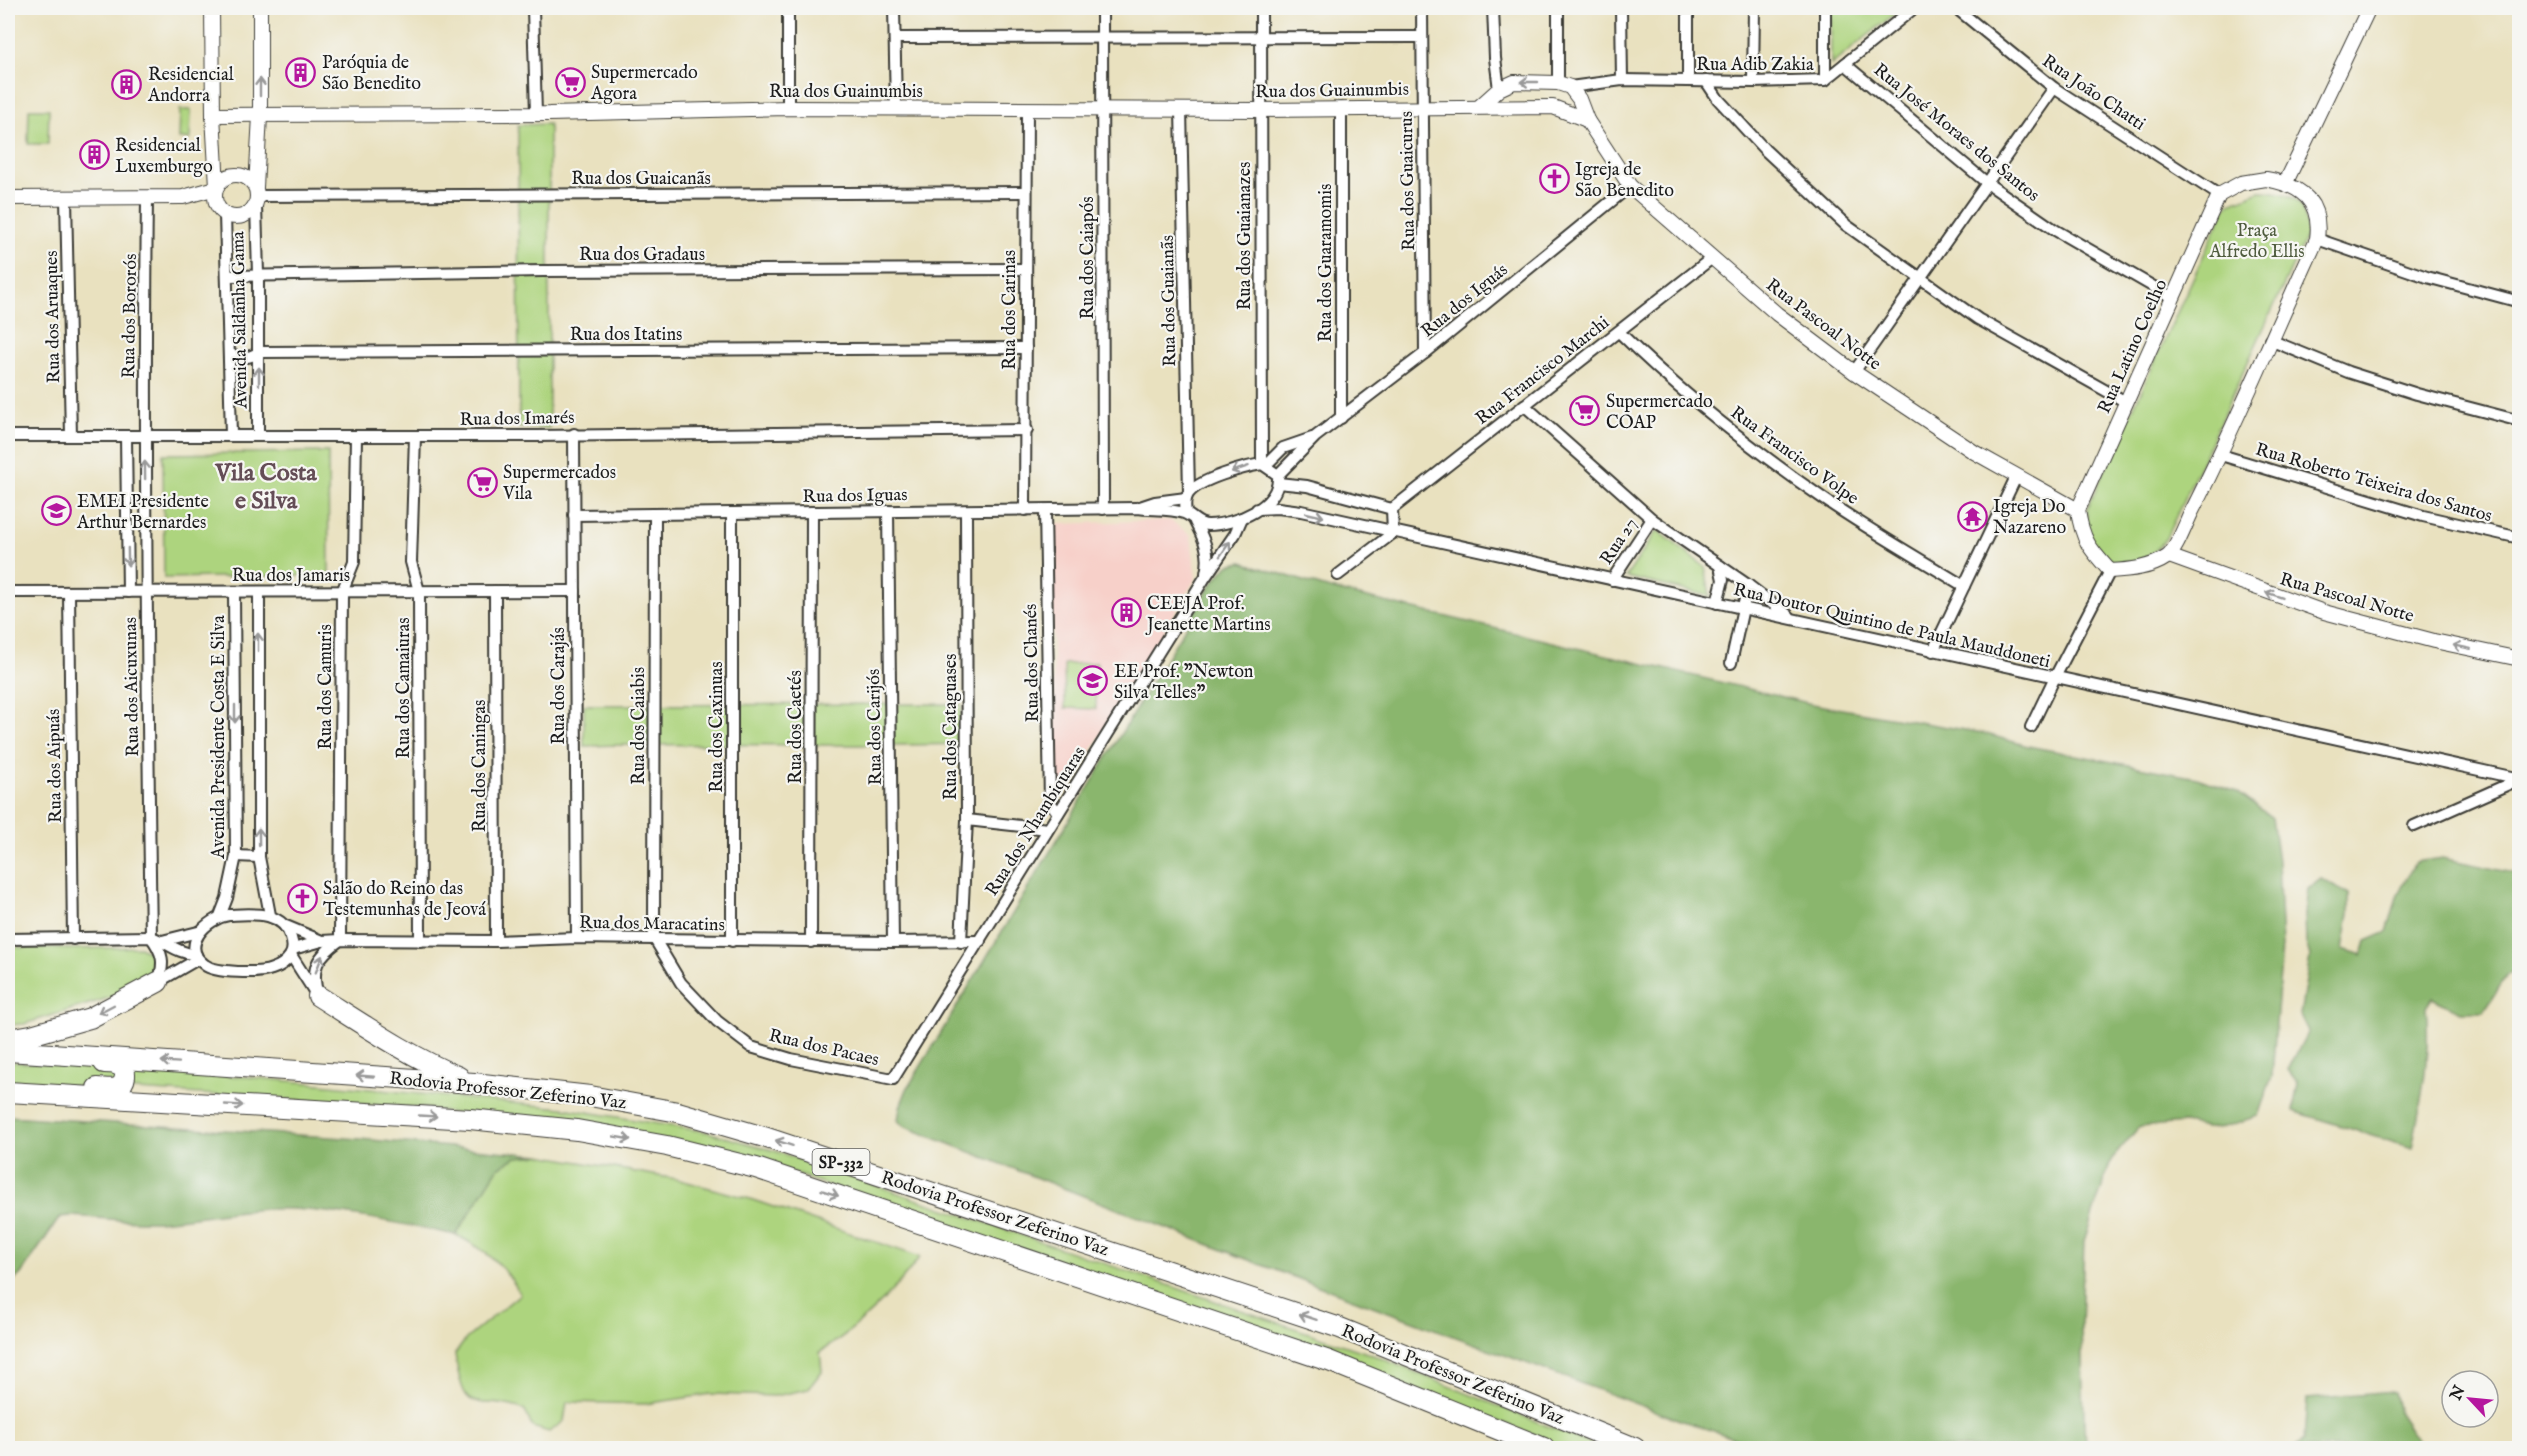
<svg xmlns="http://www.w3.org/2000/svg" width="2527" height="1456" viewBox="0 0 2527 1456" font-family="'IM FELL English',serif">
  <style>
    .built { fill: #f7d0c9 }
    .green { fill: #add47e; stroke: #64784d; stroke-width: 1.5 }
    .forest { fill: #8ab66d; stroke: #536944; stroke-width: 1.5 }
    .lines { fill: none; stroke-linecap: round; stroke-linejoin: round }
    .minor-casing { stroke: #3b3a34; stroke-width: 14 }
    .tertiary-casing { stroke: #3b3a34; stroke-width: 16 }
    .motorway-casing { stroke: #3b3a34; stroke-width: 22 }
    .minor { stroke: #fff; stroke-width: 10 }
    .tertiary { stroke: #fff; stroke-width: 14 }
    .motorway { stroke: #fff; stroke-width: 20 }
    .oneway { stroke: #999 }
    .labels { text-anchor: middle; stroke-width: 4.5; stroke-linejoin: round; paint-order: stroke }
    .shield { fill: #f6f6f2; stroke: #5d5d5c; stroke-width: 1.5 }
    .shield-label { font-size: 16px; font-weight: bold; fill: #1c1c1c }
    .poi-label { font-size: 18px; fill: #1c1c1c; stroke: #f6f6f2; text-anchor: start }
    .street-label { font-size: 18px; fill: #1c1c1c; stroke: #f6f6f2 }
    .park-label { font-size: 18px; fill: #4f5c3e; stroke: #f6f6f2 }
    .district-label { font-size: 24px; font-weight: bold; fill: #644d56; stroke: #f6f6f2 }
  </style>
  <rect width="100%" height="100%" fill="#f6f6f2"/>
  <filter id="ink" filterUnits="userSpaceOnUse"><feTurbulence type="fractalNoise" baseFrequency=".0167" numOctaves="2"/><feDisplacementMap in="SourceGraphic" scale="12" xChannelSelector="R" yChannelSelector="G"/><feConvolveMatrix kernelMatrix="1 2 1 2 8 2 1 2 1" color-interpolation-filters="sRGB"/></filter>
  <filter id="wash" filterUnits="userSpaceOnUse"><feTurbulence type="fractalNoise" baseFrequency=".008" numOctaves="4" result="noise"/><feDisplacementMap in="SourceGraphic" scale="24" xChannelSelector="R" yChannelSelector="G"/><feGaussianBlur stdDeviation="1.35" result="paint"/><feColorMatrix in="noise" values="0 0 0 0 0 0 0 0 0 0 0 0 0 0 0 0 0 1.4 0 .05"/><feComposite in="paint" operator="in"/></filter>
  <g filter="url(#wash)">
    <rect width="100%" height="100%" fill="#e9e1bf"/>
    <polygon class="built" points="1170,520 1191,535 1196,578 1070,786 1055,785 1051,531 1057,524"/>
    <g class="green">
      <polygon points="1831,8 1902,8 1831,65"/>
      <polygon points="29,109 49,109 48,144 28,144"/>
      <polygon points="180,110 191,110 190,139 179,139"/>
      <polygon points="549,124 549,428 519,428 518,125"/>
      <path d="M2260,191C2295,192 2305,199 2307,235L2166,538C2153,558 2137,564 2114,561C2109,560 2101,557 2097,553C2088,543 2086,522 2087,509L2223,213L2230,203Z"/>
      <polygon points="328,452 329,575 164,578 163,454"/>
      <polygon points="1657,530 1705,567 1710,596 1626,577"/>
      <polygon points="1097,663 1096,709 1065,708 1064,664"/>
      <path d="M961,704V744C835,747 709,742 584,746V705Z"/>
      <polygon points="8,947 70,949 140,947 153,954 155,968 144,987 24,1024 8,1025"/>
      <polygon points="8,1062 95,1065 259,1078 563,1108 707,1132 772,1150 1373,1355 1601,1448 1565,1448 1512,1426 762,1162 423,1108 8,1082"/>
      <path d="M540,1155L676,1179L747,1198L920,1257C891,1295 860,1327 820,1352L822,1371L808,1389L775,1396L711,1394L645,1404L567,1402L564,1421L549,1432L532,1427L525,1410C476,1392 465,1424 455,1354L466,1339L520,1294C507,1267 483,1248 456,1235L498,1168L516,1157Z"/>
    </g>
    <g class="forest">
      <polygon points="1242,562 1330,589 1812,704 1983,733 2028,746 2197,778 2237,792 2272,818 2278,861 2282,946 2272,1076 2258,1116 2218,1129 2183,1123 2139,1127 2111,1160 2084,1241 2081,1326 2085,1448 1765,1448 1677,1419 1259,1264 906,1127 898,1121 900,1107 907,1089 1210,586 1228,565"/>
      <path d="M2442,858L2519,874V967L2507,975L2483,1012H2461L2432,998L2426,1007C2431,1054 2421,1102 2412,1148L2293,1111L2298,1083L2288,1070L2308,1031L2300,1015L2310,957L2306,943L2305,913L2308,889L2321,879L2349,894V914L2343,949L2362,955L2366,941L2387,932L2397,897L2415,862Z"/>
      <path d="M8,1116L360,1139L540,1155L516,1157L498,1168L456,1235C402,1224 348,1212 293,1209C246,1207 202,1218 156,1221C127,1222 97,1217 69,1216L60,1217L21,1274L8,1286Z"/>
      <polygon points="2394,1392 2399,1413 2417,1440 2415,1448 2294,1448 2304,1440 2307,1399"/>
    </g>
  </g>
  <g filter="url(#ink)">
    <g class="lines">
      <defs>
        <g id="minor">
          <polyline points="533,8 536,114"/>
          <polyline points="788,8 788,108"/>
          <polyline points="894,8 896,109"/>
          <polyline points="1102,8 1103,509"/>
          <polyline points="1261,8 1262,464"/>
          <polyline points="1422,8 1425,353"/>
          <polyline points="1493,8 1495,58 1499,89"/>
          <polyline points="1558,8 1558,83"/>
          <polyline points="1621,8 1622,80"/>
          <polyline points="1688,8 1688,81"/>
          <polyline points="1825,8 1825,80"/>
          <polyline points="1956,8 2054,88 2219,195"/>
          <polyline points="895,38 1422,37"/>
          <polyline points="1845,64 1987,183 2055,230 2173,298"/>
          <polyline points="1706,81 1718,99 1765,150 1846,225 1978,319 2126,402"/>
          <polyline points="1753,82 1754,8"/>
          <polyline points="1570,87 1622,80 1753,82 1825,80 1914,8"/>
          <polyline points="1181,109 1189,492"/>
          <polyline points="258,196 1025,192"/>
          <polyline points="66,198 71,436"/>
          <path d="M147,198C144,444 147,691 151,937C163,953 165,963 158,982"/>
          <polyline points="256,205 258,274 258,435"/>
          <polyline points="225,214 231,435"/>
          <polyline points="2317,239 2427,277 2520,302"/>
          <polyline points="227,276 543,271 1026,269"/>
          <path d="M1619,332C1682,394 1752,449 1824,499C1869,530 1918,558 1964,586"/>
          <polyline points="2270,340 2348,372 2417,394 2520,421"/>
          <path d="M229,354C240,357 248,360 259,352L1026,348"/>
          <polyline points="1854,372 2054,88"/>
          <polyline points="1524,405 1652,519 1748,585 1789,616"/>
          <polyline points="1341,418 1341,108"/>
          <polyline points="574,434 577,938"/>
          <polyline points="8,436 536,436 1027,430"/>
          <polyline points="126,436 128,592"/>
          <polyline points="415,436 411,562 419,591 420,941"/>
          <polyline points="2221,455 2423,516 2520,538"/>
          <polyline points="1266,465 1283,448 1312,438"/>
          <polyline points="1278,475 1315,437 1425,353 1630,186"/>
          <polyline points="1278,483 1307,486 1392,509"/>
          <polyline points="1140,507 1155,502 1186,498"/>
          <polyline points="1257,509 1278,508 1301,511 2520,779"/>
          <polyline points="1025,510 1027,110"/>
          <polyline points="1045,510 1050,802 1058,813"/>
          <polyline points="888,511 893,942"/>
          <polyline points="732,513 732,941"/>
          <polyline points="655,514 654,938 681,983 717,1021 751,1047 791,1059 893,1079 1204,579 1235,534 1242,518"/>
          <path d="M574,515L1137,508C1151,510 1171,508 1184,513C1193,516 1197,525 1208,525C1234,525 1281,507 1278,475L1262,464C1244,467 1199,479 1188,494C1184,500 1185,507 1186,513"/>
          <path d="M1195,522C1204,539 1211,553 1206,573"/>
          <polyline points="1393,533 1392,509 1712,258"/>
          <polyline points="1338,575 1393,533"/>
          <polyline points="1612,580 1652,519"/>
          <polyline points="495,591 496,941"/>
          <polyline points="8,592 575,591"/>
          <polyline points="69,592 73,939"/>
          <polyline points="259,592 259,857 270,915"/>
          <polyline points="1717,603 1723,580 1720,566"/>
          <polyline points="1933,651 2016,477"/>
          <polyline points="1731,663 1748,585"/>
          <polyline points="2031,727 2054,679 2110,571"/>
          <polyline points="967,820 1048,829"/>
          <polyline points="2414,826 2520,779"/>
          <polyline points="236,856 259,857"/>
          <path d="M229,915C253,914 282,910 291,938C293,944 294,950 290,956C286,962 279,967 272,969C260,974 215,973 205,965C179,947 206,918 229,915Z"/>
          <polyline points="220,916 227,898 236,856 234,592"/>
          <polyline points="286,926 322,941"/>
          <path d="M8,939L151,937C169,943 175,952 196,955"/>
          <polyline points="162,941 198,932"/>
          <polyline points="811,942 812,512"/>
          <polyline points="961,942 967,820 966,511"/>
          <polyline points="293,949 322,941 340,940 496,941 577,938 893,942 980,941"/>
          <polyline points="291,955 314,991"/>
          <polyline points="158,982 198,959"/>
          <path d="M318,996C310,967 317,957 340,940L342,592L354,562L356,436"/>
        </g>
        <g id="tertiary">
          <polyline points="212,8 213,115 217,186"/>
          <polyline points="1479,107 1499,89 1514,82 1558,83 1570,87 1579,99 1587,120 1630,186 1777,314 1854,372 1974,452 2078,510"/>
          <polyline points="213,115 549,114 788,108 1260,110 1553,107 1587,120"/>
          <circle cx="236" cy="196" r="21"/>
          <path d="M2266,179C2301,185 2322,201 2317,239C2275,330 2237,423 2191,513C2186,523 2176,551 2167,557C2151,568 2130,570 2110,571C2090,549 2082,540 2078,510L2219,195L2241,183Z"/>
          <polyline points="2286,182 2369,8"/>
          <polyline points="256,187 260,116 260,8"/>
          <polyline points="8,198 183,197 216,188"/>
          <polyline points="2169,556 2324,612 2434,641 2520,659"/>
        </g>
        <g id="motorway">
          <path d="M318,996C364,1025 409,1056 459,1077"/>
          <polyline points="8,1039 31,1035 90,1018 158,982"/>
          <polyline points="8,1051 474,1083 590,1096 678,1112 764,1137 1340,1328 1635,1448"/>
          <path d="M97,1088C103,1088 111,1090 117,1088C126,1084 129,1069 118,1065C114,1063 109,1063 104,1063"/>
          <polyline points="8,1092 470,1119 577,1130 667,1146 756,1168 1329,1361 1544,1448"/>
        </g>
      </defs>
      <use href="#minor" class="minor-casing"/>
      <use href="#tertiary" class="tertiary-casing"/>
      <use href="#motorway" class="motorway-casing"/>
      <use href="#minor" class="minor"/>
      <use href="#tertiary" class="tertiary"/>
      <use href="#motorway" class="motorway"/>
    </g>
    <defs><path id="oneway-shaft" d="M-6 0H5M1.5-3L5.5 0L1.5 3" fill="none" stroke-width="1.6" stroke-linecap="round" stroke-linejoin="round" transform="scale(1.5)"/></defs>
    <g class="oneway">
      <use href="#oneway-shaft" transform="translate(1529 82) rotate(180)"/>
      <use href="#oneway-shaft" transform="translate(260 87) rotate(-90)"/>
      <use href="#oneway-shaft" transform="translate(259 376) rotate(-90)"/>
      <use href="#oneway-shaft" transform="translate(1240 469) rotate(162)"/>
      <use href="#oneway-shaft" transform="translate(145 470) rotate(-91)"/>
      <use href="#oneway-shaft" transform="translate(1315 515) rotate(13)"/>
      <use href="#oneway-shaft" transform="translate(1225 549) rotate(-55)"/>
      <use href="#oneway-shaft" transform="translate(128 557) rotate(89)"/>
      <use href="#oneway-shaft" transform="translate(2274 595) rotate(-161)"/>
      <use href="#oneway-shaft" transform="translate(258 642) rotate(-90)"/>
      <use href="#oneway-shaft" transform="translate(2462 647) rotate(-168)"/>
      <use href="#oneway-shaft" transform="translate(235 714) rotate(90)"/>
      <use href="#oneway-shaft" transform="translate(259 837) rotate(-91)"/>
      <use href="#oneway-shaft" transform="translate(319 964) rotate(-69)"/>
      <use href="#oneway-shaft" transform="translate(106 1009) rotate(152)"/>
      <use href="#oneway-shaft" transform="translate(170 1062) rotate(-176)"/>
      <use href="#oneway-shaft" transform="translate(365 1076) rotate(-176)"/>
      <use href="#oneway-shaft" transform="translate(234 1105) rotate(3)"/>
      <use href="#oneway-shaft" transform="translate(428 1116) rotate(3)"/>
      <use href="#oneway-shaft" transform="translate(622 1138) rotate(10)"/>
      <use href="#oneway-shaft" transform="translate(784 1143) rotate(-162)"/>
      <use href="#oneway-shaft" transform="translate(830 1193) rotate(19)"/>
      <use href="#oneway-shaft" transform="translate(1308 1317) rotate(-162)"/>
    </g>
  </g>
  <defs>
    <symbol id="building-ring" viewBox="-11 -11 22 22"><circle r="9.5" fill="#f6f6f2" stroke="#b5179e" stroke-width="1.5"/><path d="M-4-6H4V6H1V3H-1V6H-4ZM-2.5-4.3h1.7v1.8h-1.7ZM.8-4.3h1.7v1.8H.8ZM-2.5-1h1.7V.8h-1.7ZM.8-1h1.7V.8H.8Z" fill="#b5179e"/></symbol>
    <symbol id="supermarket-ring" viewBox="-11 -11 22 22"><circle r="9.5" fill="#f6f6f2" stroke="#b5179e" stroke-width="1.5"/><path d="M-6-5.5h2.5l.6 2H6L4.5 2H-2.5L-4.4-4H-6ZM-1.5 3.2a1.3 1.3 0 1 0 .1 0ZM3 3.2a1.3 1.3 0 1 0 .1 0Z" fill="#b5179e"/></symbol>
    <symbol id="church-ring" viewBox="-11 -11 22 22"><circle r="9.5" fill="#f6f6f2" stroke="#b5179e" stroke-width="1.5"/><path d="M-1.2-6h2.4v3.5h3.3v2.4h-3.3V6h-2.4V-.1h-3.3v-2.4h3.3Z" fill="#b5179e"/></symbol>
    <symbol id="school-ring" viewBox="-11 -11 22 22"><circle r="9.5" fill="#f6f6f2" stroke="#b5179e" stroke-width="1.5"/><path d="M0-5L7-2L0 1L-7-2ZM-4 1L0 2.5L4 1V4Q0 6-4 4Z" fill="#b5179e"/></symbol>
    <symbol id="temple-ring" viewBox="-11 -11 22 22"><circle r="9.5" fill="#f6f6f2" stroke="#b5179e" stroke-width="1.5"/><path d="M0-6L5-2H3V0L6.5 2.5H4V6H1.5V3h-3V6H-4V2.5H-6.5L-3 0V-2H-5Z" fill="#b5179e"/></symbol>
  </defs>
  <g fill-rule="evenodd">
    <use href="#building-ring" x="284" y="56" width="33" height="33"/>
    <use href="#supermarket-ring" x="554" y="66" width="33" height="33"/>
    <use href="#building-ring" x="110" y="68" width="33" height="33"/>
    <use href="#building-ring" x="78" y="138" width="33" height="33"/>
    <use href="#church-ring" x="1538" y="162" width="33" height="33"/>
    <use href="#supermarket-ring" x="1568" y="394" width="33" height="33"/>
    <use href="#supermarket-ring" x="466" y="466" width="33" height="33"/>
    <use href="#school-ring" x="40" y="494" width="33" height="33"/>
    <use href="#temple-ring" x="1956" y="500" width="33" height="33"/>
    <use href="#building-ring" x="1110" y="596" width="33" height="33"/>
    <use href="#school-ring" x="1076" y="664" width="33" height="33"/>
    <use href="#church-ring" x="286" y="882" width="33" height="33"/>
  </g>
  <g class="labels">
    <rect class="shield" x="812.5" y="1149" width="57" height="26" rx="4.5"/>
    <g class="shield-label">
      <text x="841" y="1168">SP-332</text>
    </g>
    <g class="poi-label">
      <text x="322" y="68">Paróquia de<tspan x="322" dy="21">São Benedito</tspan></text>
      <text x="591" y="78">Supermercado<tspan x="591" dy="21">Agora</tspan></text>
      <text x="148" y="80">Residencial<tspan x="148" dy="21">Andorra</tspan></text>
      <text x="115" y="151">Residencial<tspan x="115" dy="21">Luxemburgo</tspan></text>
      <text x="1575" y="175">Igreja de<tspan x="1575" dy="21">São Benedito</tspan></text>
      <text x="1606" y="407">Supermercado<tspan x="1606" dy="21">COAP</tspan></text>
      <text x="503" y="478">Supermercados<tspan x="503" dy="21">Vila</tspan></text>
      <text x="77" y="507">EMEI Presidente<tspan x="77" dy="21">Arthur Bernardes</tspan></text>
      <text x="1993" y="512">Igreja Do<tspan x="1993" dy="21">Nazareno</tspan></text>
      <text x="1147" y="609">CEEJA Prof.<tspan x="1147" dy="21">Jeanette Martins</tspan></text>
      <text x="1114" y="677">EE Prof. "Newton<tspan x="1114" dy="21">Silva Telles"</tspan></text>
      <text x="323" y="894">Salão do Reino das<tspan x="323" dy="21">Testemunhas de Jeová</tspan></text>
    </g>
    <g class="street-label">
      <text x="1755" y="70">Rua Adib Zakia</text>
      <text transform="translate(1332 90) rotate(-1)" y="6">Rua dos Guainumbis</text>
      <text x="846" y="97">Rua dos Guainumbis</text>
      <text transform="translate(2094 92) rotate(34)" y="6">Rua João Chatti</text>
      <text transform="translate(1957 132) rotate(39)" y="6">Rua José Moraes dos Santos</text>
      <text x="641" y="184">Rua dos Guaicanãs</text>
      <text transform="translate(1407 181) rotate(-91)" y="6">Rua dos Guaicurus</text>
      <text transform="translate(1244 236) rotate(-90)" y="6">Rua dos Guaianazes</text>
      <text x="642" y="260">Rua dos Gradaus</text>
      <text transform="translate(1087 258) rotate(-90)" y="6">Rua dos Caiapós</text>
      <text transform="translate(1325 263) rotate(-90)" y="6">Rua dos Guaramomis</text>
      <text transform="translate(1464 300) rotate(-39)" y="6">Rua dos Iguás</text>
      <text transform="translate(1168 301) rotate(-91)" y="6">Rua dos Guaianãs</text>
      <text transform="translate(1009 310) rotate(-90)" y="6">Rua dos Carinas</text>
      <text transform="translate(129 316) rotate(-89)" y="6">Rua dos Bororós</text>
      <text transform="translate(52 317) rotate(-91)" y="6">Rua dos Aruaques</text>
      <text transform="translate(239 320) rotate(-91)" y="6">Avenida Saldanha Gama</text>
      <text transform="translate(1824 324) rotate(37)" y="6">Rua Pascoal Notte</text>
      <text x="626" y="340">Rua dos Itatins</text>
      <text transform="translate(2132 346) rotate(-66)" y="6">Rua Latino Coelho</text>
      <text transform="translate(1542 370) rotate(-38)" y="6">Rua Francisco Marchi</text>
      <text transform="translate(517 418) rotate(-1)" y="6">Rua dos Imarés</text>
      <text transform="translate(1795 455) rotate(36)" y="6">Rua Francisco Volpe</text>
      <text transform="translate(2374 482) rotate(16)" y="6">Rua Roberto Teixeira dos Santos</text>
      <text transform="translate(855 495) rotate(-1)" y="6">Rua dos Iguas</text>
      <text transform="translate(1618 541) rotate(-57)" y="6">Rua 27</text>
      <text x="291" y="581">Rua dos Jamaris</text>
      <text transform="translate(2347 597) rotate(16)" y="6">Rua Pascoal Notte</text>
      <text transform="translate(1892 625) rotate(13)" y="6">Rua Doutor Quintino de Paula Mauddoneti</text>
      <text transform="translate(1031 663) rotate(-91)" y="6">Rua dos Chanés</text>
      <text transform="translate(558 686) rotate(-90)" y="6">Rua dos Carajás</text>
      <text transform="translate(131 687) rotate(-91)" y="6">Rua dos Aicuxunas</text>
      <text transform="translate(325 687) rotate(-90)" y="6">Rua dos Camuris</text>
      <text transform="translate(403 688) rotate(-90)" y="6">Rua dos Camaiuras</text>
      <text transform="translate(638 726) rotate(-90)" y="6">Rua dos Caiabis</text>
      <text transform="translate(716 727) rotate(-90)" y="6">Rua dos Caxinuas</text>
      <text transform="translate(795 727) rotate(-90)" y="6">Rua dos Caetés</text>
      <text transform="translate(874 727) rotate(-91)" y="6">Rua dos Carijós</text>
      <text transform="translate(950 727) rotate(-90)" y="6">Rua dos Cataguases</text>
      <text transform="translate(218 737) rotate(-90)" y="6">Avenida Presidente Costa E Silva</text>
      <text transform="translate(54 766) rotate(-91)" y="6">Rua dos Aipuás</text>
      <text transform="translate(479 766) rotate(-90)" y="6">Rua dos Caningas</text>
      <text transform="translate(1035 821) rotate(-58)" y="6">Rua dos Nhambiquaras</text>
      <text transform="translate(652 923) rotate(1)" y="6">Rua dos Maracatins</text>
      <text transform="translate(824 1047) rotate(13)" y="6">Rua dos Pacaes</text>
      <text transform="translate(508 1090) rotate(6)" y="6">Rodovia Professor Zeferino Vaz</text>
      <text transform="translate(995 1213) rotate(18)" y="6">Rodovia Professor Zeferino Vaz</text>
      <text transform="translate(1453 1374) rotate(22)" y="6">Rodovia Professor Zeferino Vaz</text>
    </g>
    <g class="park-label">
      <text x="2257" y="236">Praça<tspan x="2257" dy="21">Alfredo Ellis</tspan></text>
    </g>
    <g class="district-label">
      <text x="266" y="480">Vila Costa<tspan x="266" dy="28">e Silva</tspan></text>
    </g>
  </g>
  <rect width="2527" height="1456" fill="none" stroke="#f6f6f2" stroke-width="30"/>
  <g transform="translate(2470 1399) rotate(296)"><circle r="28" fill="#f6f6f2" stroke="#9f9f9c" stroke-width="1.5"/>
  <path d="M0-4.5L10 22L0 15L-10 22Z" fill="#b5179e"/>
  <text y="-9" font-size="16" font-weight="bold" text-anchor="middle" fill="#1c1c1c">N</text>
  </g>
</svg>
